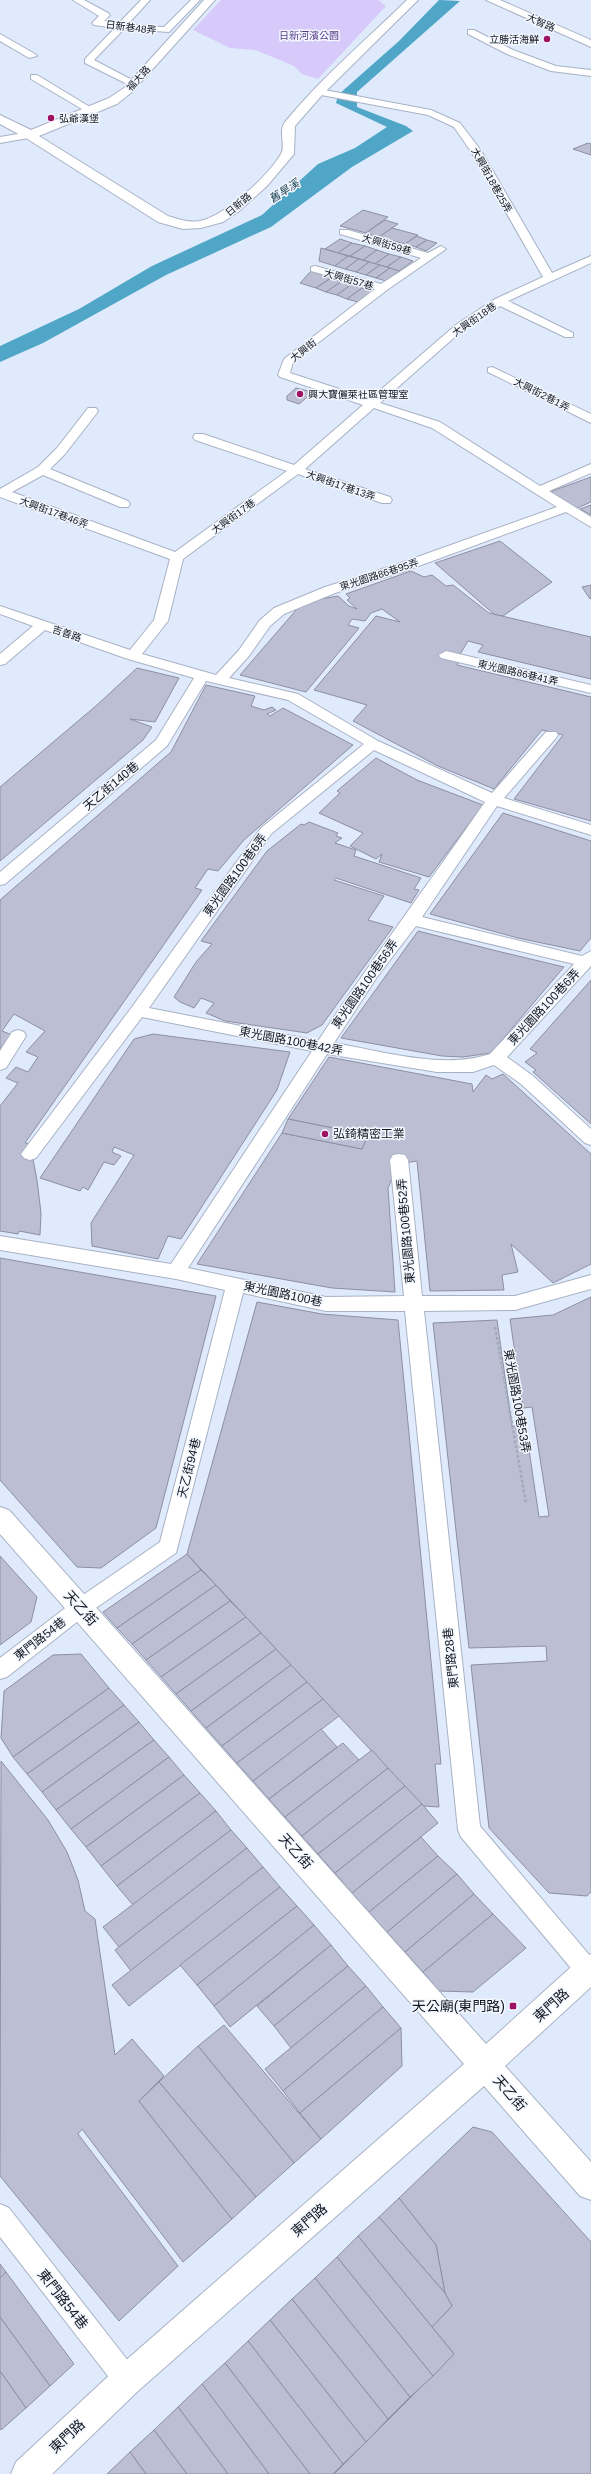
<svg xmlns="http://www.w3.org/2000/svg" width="591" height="2474" viewBox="0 0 591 2474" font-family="Arial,'Noto Sans TC',sans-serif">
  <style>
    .green { fill: #d7c9f9 }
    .water { fill: #50a6c6 }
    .building { fill: #bcbfd3; stroke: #8d8fa2 }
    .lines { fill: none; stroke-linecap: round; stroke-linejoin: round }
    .service-casing { stroke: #a8b2c4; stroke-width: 2 }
    .minor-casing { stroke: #a8b2c4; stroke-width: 2 }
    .tertiary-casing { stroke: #a8b2c4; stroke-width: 2 }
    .path { stroke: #a1aab9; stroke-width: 2.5; stroke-dasharray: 3 2; stroke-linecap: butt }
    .service { fill: #fff; fill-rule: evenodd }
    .minor { fill: #fff; fill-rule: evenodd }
    .tertiary { fill: #fff; fill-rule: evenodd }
    .poi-dot { fill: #9d1362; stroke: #f3f7ff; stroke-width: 1.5 }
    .labels { text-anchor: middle; stroke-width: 3; stroke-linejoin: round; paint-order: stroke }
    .far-street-label { font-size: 10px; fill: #13171e; stroke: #f3f7ff }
    .far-park-label { font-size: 10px; fill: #573a87; stroke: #f3f7ff }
    .far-poi-label { font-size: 10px; fill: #13171e; stroke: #f3f7ff; text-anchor: start }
    .far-water-label { font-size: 11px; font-style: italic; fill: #1a4150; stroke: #f3f7ff }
    .street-label { font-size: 12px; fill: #13171e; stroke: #f3f7ff }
    .poi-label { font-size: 12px; fill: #13171e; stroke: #f3f7ff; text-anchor: start }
    .near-street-label { font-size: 14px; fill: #13171e; stroke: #f3f7ff }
    .near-poi-label { font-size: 14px; fill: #13171e; stroke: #f3f7ff; text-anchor: end }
  </style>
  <rect width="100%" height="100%" fill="#dfeafd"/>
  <polygon class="green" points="221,0 378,0 386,6 318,79 302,74 294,66 280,60 255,50 230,48 193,30"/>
  <polygon class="water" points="439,0 460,1 357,92 357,107 406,126 413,131 352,167 271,227 166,275 43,343 0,362 0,346 79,309 152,266 262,215 318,164 355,148 387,127 336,103 338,95 399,41"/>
  <g class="building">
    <polygon points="588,143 591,144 591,155 573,149"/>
    <polygon points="363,210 388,217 366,233 340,226"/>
    <polygon points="385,220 398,224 379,237 366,233"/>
    <polygon points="392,228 418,235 405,244 379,237"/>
    <polygon points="417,236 427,240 416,247 405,244"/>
    <polygon points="340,239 352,243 338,253 325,249"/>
    <polygon points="427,240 437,243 426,251 416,247"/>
    <polygon points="352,243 365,246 350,256 338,253"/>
    <polygon points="365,246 377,250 363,260 350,256"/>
    <polygon points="321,248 338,253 348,256 335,266 319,261"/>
    <polygon points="377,250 389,254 375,264 363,260"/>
    <polygon points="389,254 401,257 387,267 375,264"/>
    <polygon points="348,256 359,259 345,269 335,266"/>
    <polygon points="401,257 413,261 399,271 387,267"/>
    <polygon points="359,259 369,262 356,272 345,269"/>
    <polygon points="369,262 380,265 366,275 356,272"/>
    <polygon points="380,265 390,268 376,278 366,275"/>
    <polygon points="390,268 399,271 386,281 376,278"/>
    <polygon points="311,271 331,278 316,288 300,283"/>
    <polygon points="331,278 342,281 326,292 316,288"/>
    <polygon points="342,281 352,284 337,295 326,292"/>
    <polygon points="352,284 362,288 347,299 337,295"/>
    <polygon points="362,288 373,291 358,302 347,299"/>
    <polygon points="296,388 313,392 299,404 287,400 287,396"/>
    <polygon points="591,477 591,502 575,509 552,495 552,491"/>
    <polygon points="591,505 591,515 580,509"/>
    <polygon points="500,541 552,582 503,616 495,615 435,563"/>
    <polygon points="411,571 424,577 432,575 446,586 453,585 489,613 591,637 591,679 478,652 483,645 468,641 456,661 459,661 457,665 591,697 591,821 514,799 563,735 542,730 494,789 438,766 353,721 367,705 314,690 376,616 400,622 382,609 371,613 365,621 352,619 348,625 359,628 306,692 240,675 303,602 338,596 349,606 357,609 347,600 350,598 346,594"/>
    <polygon points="591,585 591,598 590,599 582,587"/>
    <polygon points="137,668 179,678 155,722 130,719 152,727 143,740 0,861 0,787 97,705"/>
    <polygon points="206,685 255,696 251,706 264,710 272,707 276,710 267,714 270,716 283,708 353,745 244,840 218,871 208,869 195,888 202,890 25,1143 30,1144 37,1180 41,1213 40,1235 19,1231 18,1234 0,1231 0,1106 18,1083 6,1078 16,1067 28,1072 38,1057 26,1052 45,1031 14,1014 2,1031 15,1036 4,1049 0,1048 0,900 171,752"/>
    <polygon points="376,758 417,780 483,805 429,877 379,862 382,854 376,859 350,846 363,833 319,813 340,793 337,791"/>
    <polygon points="503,813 591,841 591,938 580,951 518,938 430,914"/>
    <polygon points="309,822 338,833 336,836 342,838 335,843 356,850 354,856 421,878 414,889 419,890 411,903 336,878 334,880 384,896 368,920 393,927 322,1025 307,1033 225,1021 206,1013 214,1003 201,998 194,1008 180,1002 174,997 196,962 212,944 201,941 267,851 301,824 304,825"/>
    <polygon points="418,931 497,951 564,967 491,1053 463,1057 442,1056 341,1038"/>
    <polygon points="591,980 591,1124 533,1072 536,1070 525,1062 537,1053 530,1049"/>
    <polygon points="153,1034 290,1052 277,1090 181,1239 168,1236 158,1259 92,1246 91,1223 134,1155 114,1147 112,1152 121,1156 114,1165 104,1162 88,1190 83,1187 80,1191 40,1178 134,1039"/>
    <polygon points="329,1057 472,1084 473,1092 486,1075 492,1079 503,1074 591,1154 591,1264 553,1283 511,1244 518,1272 502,1275 504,1290 430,1291 417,1161 398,1164 388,1188 395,1292 332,1288 197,1264 282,1133 362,1149 368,1135 288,1119"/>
    <polygon points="288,1119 368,1135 362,1149 282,1133"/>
    <polygon points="0,1258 216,1296 156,1528 101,1568 77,1567 0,1480"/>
    <polygon points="591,1297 591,1892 587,1896 549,1893 489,1828 471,1665 547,1661 546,1646 469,1648 433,1323 497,1320 512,1426 522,1426 528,1443 539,1517 549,1516 532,1407 523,1408 510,1319 553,1315"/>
    <polygon points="257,1302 322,1314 398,1320 441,1764 435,1764 439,1807 423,1806 187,1554"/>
    <polygon points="187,1554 201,1570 117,1628 103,1612"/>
    <polygon points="0,1556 37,1597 31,1622 0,1645"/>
    <polygon points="201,1570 216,1585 132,1644 117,1628"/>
    <polygon points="216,1585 230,1601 146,1660 132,1644"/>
    <polygon points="230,1601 246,1617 161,1677 146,1660"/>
    <polygon points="246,1617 261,1633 176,1694 161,1677"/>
    <polygon points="261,1633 276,1649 191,1711 176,1694"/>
    <polygon points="276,1649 291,1665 206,1728 191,1711"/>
    <polygon points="81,1654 109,1688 13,1757 1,1738 4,1691 53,1655"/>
    <polygon points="291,1665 307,1682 222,1746 206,1728"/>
    <polygon points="307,1682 323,1699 237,1763 222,1746"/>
    <polygon points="109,1688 124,1705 27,1774 13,1757"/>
    <polygon points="323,1699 339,1716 253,1781 237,1763"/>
    <polygon points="124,1705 139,1722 42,1792 27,1774"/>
    <polygon points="139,1722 154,1740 56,1810 42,1792"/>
    <polygon points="321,1729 337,1747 269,1799 253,1781"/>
    <polygon points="154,1740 169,1757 71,1829 56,1810"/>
    <polygon points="343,1743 359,1760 285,1817 269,1799"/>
    <polygon points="372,1750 388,1768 302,1836 285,1817"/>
    <polygon points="169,1757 184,1775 86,1847 71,1829"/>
    <polygon points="1,1761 48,1820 67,1852 78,1880 85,1911 95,1919 115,2055 132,2039 164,2076 139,2101 232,2219 183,2262 82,2129 78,2134 178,2266 119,2321 0,2176"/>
    <polygon points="388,1768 405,1786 318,1854 302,1836"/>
    <polygon points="184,1775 200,1793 101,1866 86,1847"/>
    <polygon points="405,1786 422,1804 335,1873 318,1854"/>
    <polygon points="200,1793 216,1811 117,1886 101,1866"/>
    <polygon points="422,1804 438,1823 352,1893 335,1873"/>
    <polygon points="216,1811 231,1830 133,1905 117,1886"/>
    <polygon points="231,1830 247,1848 119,1947 103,1927"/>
    <polygon points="421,1837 438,1856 369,1912 352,1893"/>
    <polygon points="247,1848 263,1867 131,1971 115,1950"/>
    <polygon points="438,1856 457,1874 387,1932 369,1912"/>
    <polygon points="263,1867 280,1887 129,2006 112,1985"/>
    <polygon points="457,1874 474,1894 405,1952 387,1932"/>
    <polygon points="280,1887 297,1906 197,1985 180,1965"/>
    <polygon points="474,1894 493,1914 423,1972 405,1952"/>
    <polygon points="297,1906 314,1925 214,2006 197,1985"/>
    <polygon points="493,1914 526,1948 473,1992 439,1991 423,1972"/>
    <polygon points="314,1925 331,1945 230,2027 214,2006"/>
    <polygon points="331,1945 348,1966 274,2026 257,2006"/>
    <polygon points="348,1966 366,1986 291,2048 274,2026"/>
    <polygon points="366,1986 383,2007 283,2091 265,2069"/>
    <polygon points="383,2007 401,2028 300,2113 283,2091"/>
    <polygon points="224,2025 321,2139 294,2163 198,2046"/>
    <polygon points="401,2028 402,2066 321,2139 300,2113"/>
    <polygon points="198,2046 294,2163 256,2197 159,2082"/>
    <polygon points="159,2082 256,2197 232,2219 139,2101"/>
    <polygon points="473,2127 492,2132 591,2242 591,2474 334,2474 454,2354 432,2327 452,2306 445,2293 436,2245 399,2198"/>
    <polygon points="399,2198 436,2245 445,2293 379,2217"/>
    <polygon points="379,2217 445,2293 452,2306 432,2327 358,2236"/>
    <polygon points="358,2236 454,2354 433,2376 337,2257"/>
    <polygon points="337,2257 433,2376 410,2397 315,2278"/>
    <polygon points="0,2264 6,2272 0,2278"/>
    <polygon points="6,2272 74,2364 50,2386 0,2317 0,2278"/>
    <polygon points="315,2278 410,2397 388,2419 292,2299"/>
    <polygon points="292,2299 388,2419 366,2442 270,2320"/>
    <polygon points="0,2317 50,2386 26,2408 0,2371"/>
    <polygon points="270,2320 366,2442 343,2464 248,2341"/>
    <polygon points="248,2341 343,2464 333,2474 310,2474 225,2363"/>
    <polygon points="225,2363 310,2474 269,2474 202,2384"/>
    <polygon points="0,2371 26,2408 1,2430 0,2428"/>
    <polygon points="202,2384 269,2474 228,2474 178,2407"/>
    <polygon points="178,2407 228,2474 187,2474 154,2430"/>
    <polygon points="154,2430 187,2474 146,2474 130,2452"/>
    <polygon points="130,2452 146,2474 107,2474"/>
  </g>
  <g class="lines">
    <defs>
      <g id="service">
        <polygon points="73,0 84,0 108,13 110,15 104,21 119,23 141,0 150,0 128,24 161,27 164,27 191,0 200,0 169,32 124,29 94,60 136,82 138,84 133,87 85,63 85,59 115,28 94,25 92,23 99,16"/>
        <polygon points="468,30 474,30 513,50 556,66 591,70 591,76 551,71 507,54 468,34"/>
        <polygon points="0,34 35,54 37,56 29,58 0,41"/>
        <polygon points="31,75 37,75 95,110 87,112 31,79"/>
        <path d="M319,89L431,110L460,123L482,152L552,273L591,256V263L508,301L573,333V337H565L500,306L465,328L380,403L440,422L540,486L591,464V473L549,491L591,517V527L566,512L405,571L335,593L284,614L270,626L249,656L229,678L298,694L378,741L492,793L546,732H556L558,735L556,738L504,798L591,825V835L497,806L422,917L582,956L591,951V966L507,1057L533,1076L591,1129V1145L585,1143L521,1084L494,1065L473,1072H437L327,1054L188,1268L326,1297L404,1296L390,1160L393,1155L399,1154L405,1155L408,1160L422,1296H515L591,1275V1289L515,1310L424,1311L480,1826L591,1957V1981L588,1982L580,1979L461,1837L458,1830L405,1311H326L243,1293L176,1553L87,1614L7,1677L0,1679V1658L73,1602L160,1542L225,1290L176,1279L0,1250V1236L171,1264L312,1051L142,1017L36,1158L30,1160L24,1158L21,1154L132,1007L261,828L364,744L288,700L206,681L167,746L5,884L0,885V872L156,740L194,678L128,659L45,630L5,664L0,665V654L33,626L0,614V606L130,650L154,620L170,559L0,497V489L38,467L57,448L88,408H96L98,411L96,414L65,454L50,469L128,501L130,504L128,507H120L43,475L12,492L175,552L287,471L195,440L193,437L195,434H203L294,465L363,405L280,377L278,375L284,359L375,289L311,271V267L315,266L381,284L421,258L340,234V230H348L428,253L441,246L446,249L387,290L293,362L290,373L370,399L457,324L495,299L543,277L472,153L454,127L428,115L316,94L314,92ZM374,408L432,428L557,507L395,565L325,587L274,608L260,620L239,650L216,675L142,654L168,621L183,559L298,474L382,503H390L392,500L390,497L305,469ZM374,750L485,802C430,882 372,959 318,1041L149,1008L271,834ZM416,926L574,964L490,1054C443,1070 382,1051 334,1043L377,977Z"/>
        <polygon points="30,132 35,135 34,137 0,143 0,137"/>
        <polygon points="492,367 591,414 591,423 488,372 488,368"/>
        <polygon points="446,651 591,685 591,693 441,658 439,655"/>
        <polygon points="18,1030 24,1032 26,1036 6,1068 0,1070 0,1051 12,1032"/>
        <polygon points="0,2204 9,2208 136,2371 140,2380 136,2389 127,2393 118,2389 0,2237"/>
      </g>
      <g id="minor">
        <path d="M204,0H215L132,92L117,104L39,136L168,216C178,219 189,223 200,221C225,216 268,176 281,154C286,146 278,131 285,122C321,78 366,40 407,0H418L323,94L295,126L294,154L267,186L238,212L223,222L201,228L183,229L158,222L26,138L0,124V115L31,130L109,98L124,88Z"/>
        <polygon points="0,1507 9,1510 486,2044 581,1958 591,1954 591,1987 505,2066 591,2162 591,2200 580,2196 484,2086 138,2391 52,2474 11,2474 16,2462 116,2369 464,2064 0,1534"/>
      </g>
      <polygon id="tertiary" points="486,0 500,0 591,40 591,47"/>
    </defs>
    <use href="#service" class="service-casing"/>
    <use href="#minor" class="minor-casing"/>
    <use href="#tertiary" class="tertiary-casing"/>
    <polyline class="path" points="495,1327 526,1503"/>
    <use href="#service" class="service"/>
    <use href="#minor" class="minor"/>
    <use href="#tertiary" class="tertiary"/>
  </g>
  <g class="poi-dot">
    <circle cx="547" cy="39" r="4"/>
    <circle cx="51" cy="118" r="4"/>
    <circle cx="300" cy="394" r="4"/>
    <circle cx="325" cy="1134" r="4"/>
    <rect x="509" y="2002" width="8" height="8" rx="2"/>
  </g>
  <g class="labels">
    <g class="far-street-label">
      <text transform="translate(541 22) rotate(23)" y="4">大智路</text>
      <text transform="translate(131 27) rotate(7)" y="4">日新巷48弄</text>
      <text transform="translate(138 78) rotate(-48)" y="4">福大路</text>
      <text transform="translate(492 180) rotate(61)" y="4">大興街18巷25弄</text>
      <text transform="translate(238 204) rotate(-40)" y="4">日新路</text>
      <text transform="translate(387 244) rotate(16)" y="4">大興街59巷</text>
      <text transform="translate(349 279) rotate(16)" y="4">大興街57巷</text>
      <text transform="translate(474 319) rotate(-35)" y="4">大興街18巷</text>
      <text transform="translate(303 350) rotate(-39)" y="4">大興街</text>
      <text transform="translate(542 394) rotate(27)" y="4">大興街2巷1弄</text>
      <text transform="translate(341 485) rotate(19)" y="4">大興街17巷13弄</text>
      <text transform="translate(54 512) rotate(20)" y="4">大興街17巷46弄</text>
      <text transform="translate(233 516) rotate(-36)" y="4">大興街17巷</text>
      <text transform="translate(379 574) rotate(-18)" y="4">東光園路86巷95弄</text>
      <text transform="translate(67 633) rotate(19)" y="4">吉善路</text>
      <text transform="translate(518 672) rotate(13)" y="4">東光園路86巷41弄</text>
    </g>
    <g class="far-park-label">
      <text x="309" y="39">日新河濱公園</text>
    </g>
    <g class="far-poi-label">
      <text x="539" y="43" text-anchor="end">立勝活海鮮</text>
      <text x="59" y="122">弘爺漢堡</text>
      <text x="308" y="398">興大寶儷萊社區管理室</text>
    </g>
    <g class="far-water-label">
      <text transform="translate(284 191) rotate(-33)" y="4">舊旱溪</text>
    </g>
    <g class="street-label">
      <text transform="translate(111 786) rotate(-40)" y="4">天乙街140巷</text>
      <text transform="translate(235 875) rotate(-54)" y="4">東光園路100巷6弄</text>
      <text transform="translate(365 984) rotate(-55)" y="4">東光園路100巷56弄</text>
      <text transform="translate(544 1007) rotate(-47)" y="4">東光園路100巷6弄</text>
      <text transform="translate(291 1041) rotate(11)" y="4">東光園路100巷42弄</text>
      <text transform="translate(406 1231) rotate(-95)" y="4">東光園路100巷52弄</text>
      <text transform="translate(283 1294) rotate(12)" y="4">東光園路100巷</text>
      <text transform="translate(517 1401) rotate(80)" y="4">東光園路100巷53弄</text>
      <text transform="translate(189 1468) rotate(-76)" y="4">天乙街94巷</text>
      <text transform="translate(40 1639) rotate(-38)" y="4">東門路54巷</text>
      <text transform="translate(451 1658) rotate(-96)" y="4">東門路28巷</text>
    </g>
    <g class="poi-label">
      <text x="333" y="1138">弘錡精密工業</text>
    </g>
    <g class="near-street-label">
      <text transform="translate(81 1608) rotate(48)" y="5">天乙街</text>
      <text transform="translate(296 1851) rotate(48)" y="5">天乙街</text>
      <text transform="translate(551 2005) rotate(-42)" y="5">東門路</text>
      <text transform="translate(510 2093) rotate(49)" y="5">天乙街</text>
      <text transform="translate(309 2220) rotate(-41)" y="5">東門路</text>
      <text transform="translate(63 2299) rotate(52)" y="5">東門路54巷</text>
      <text transform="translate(67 2436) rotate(-43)" y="5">東門路</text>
    </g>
    <g class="near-poi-label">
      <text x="505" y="2011">天公廟(東門路)</text>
    </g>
  </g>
</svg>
